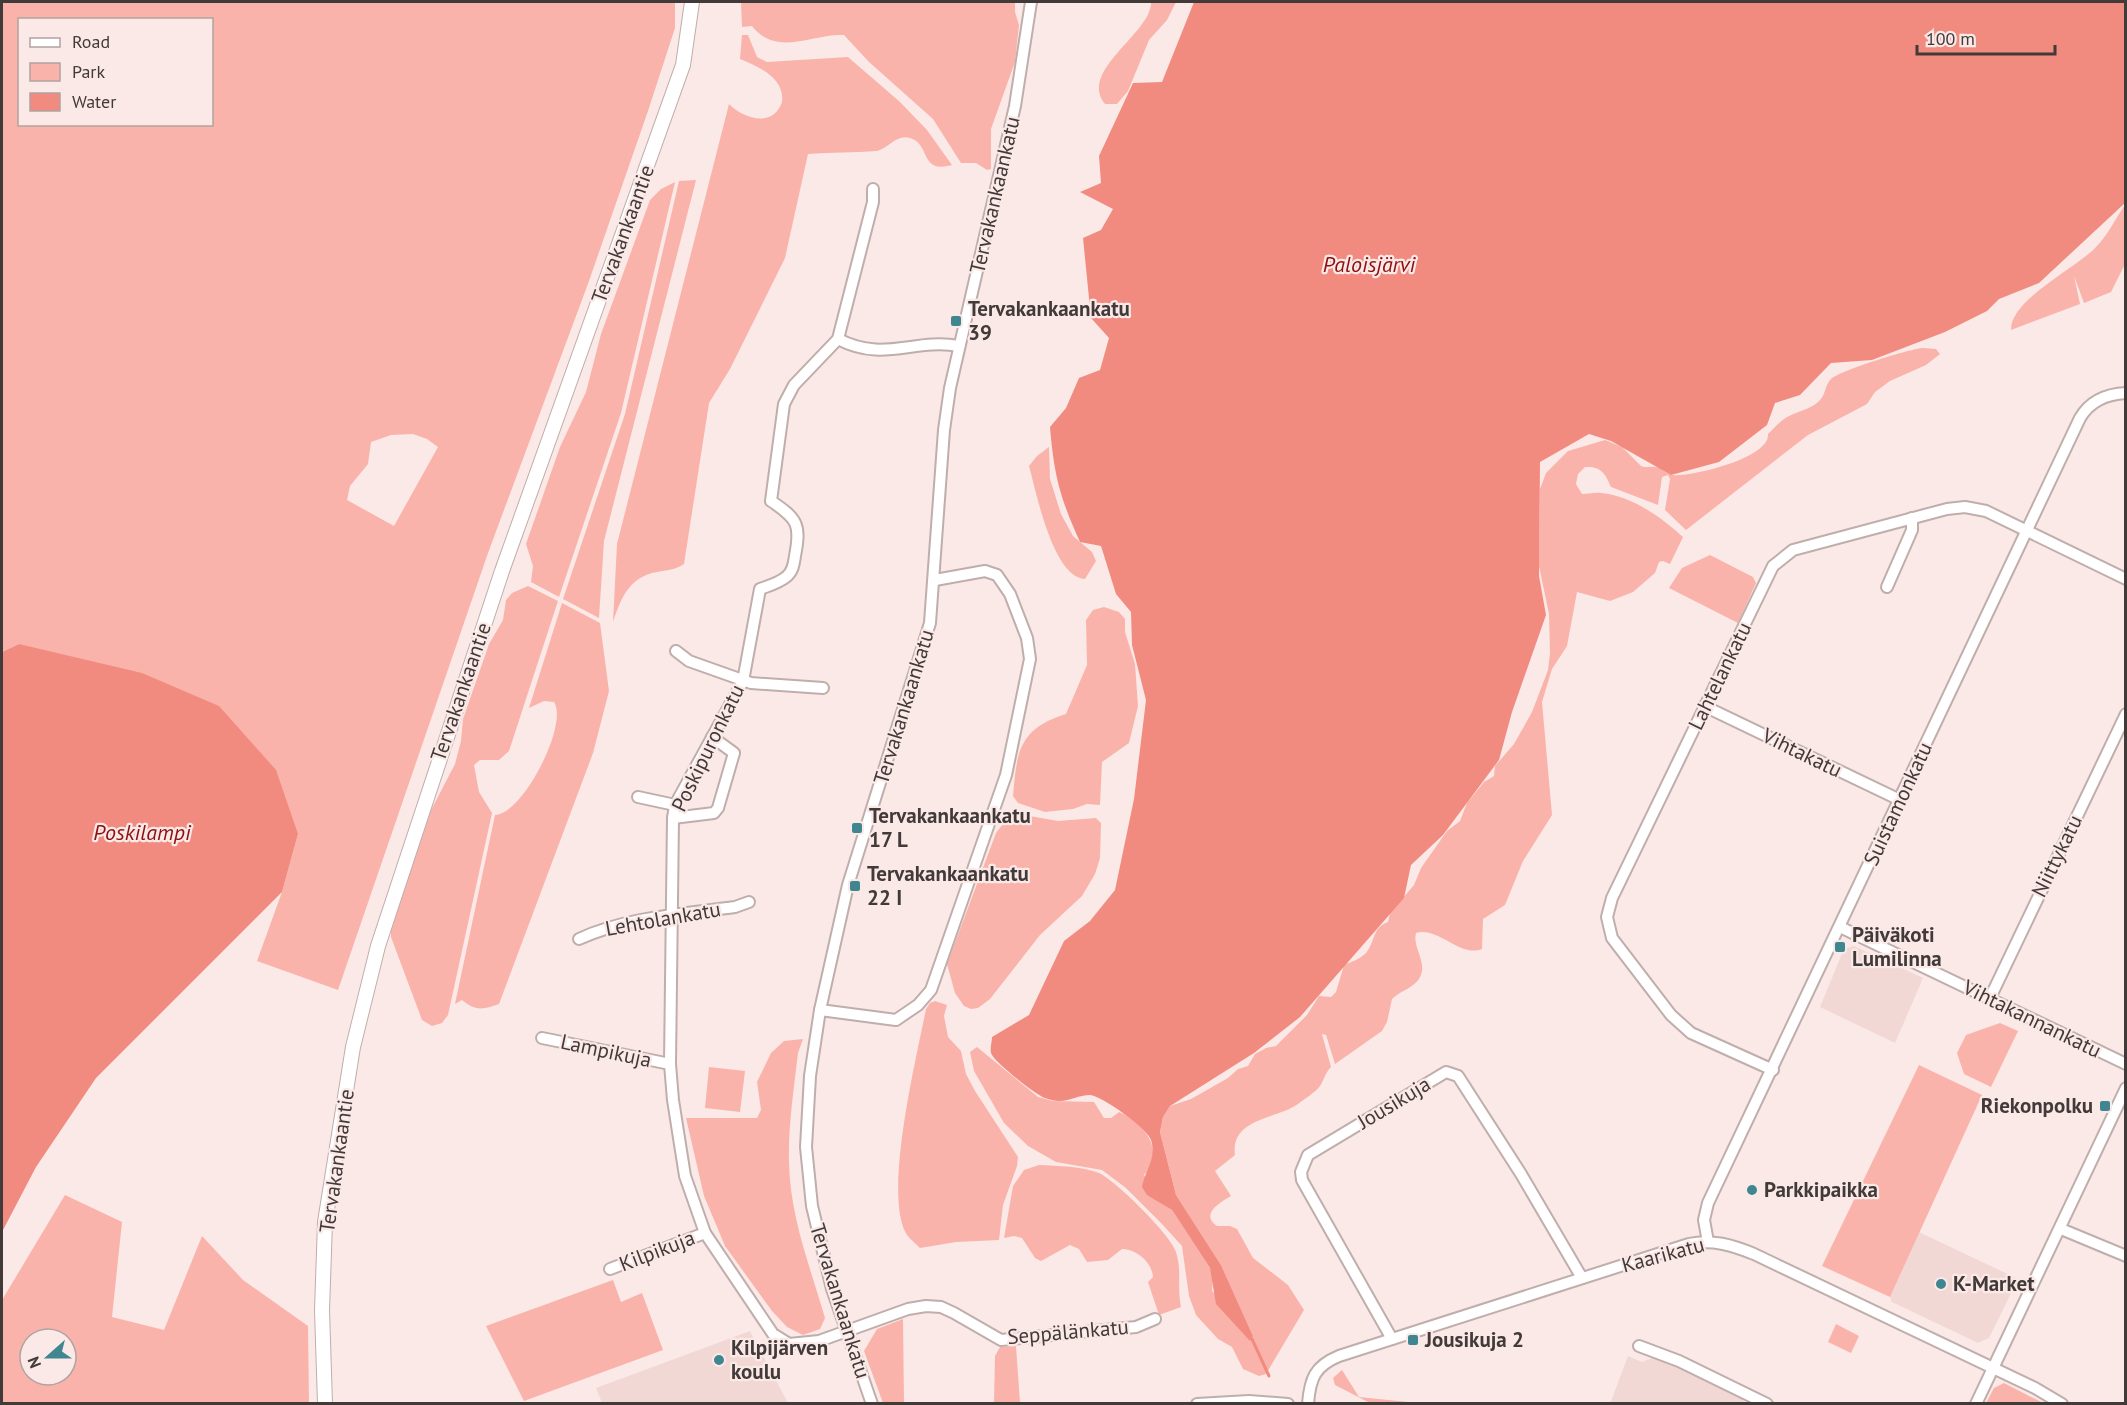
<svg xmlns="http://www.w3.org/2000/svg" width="2127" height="1405" viewBox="0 0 2127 1405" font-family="'PT Sans',sans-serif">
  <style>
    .built { fill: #f2d8d5 }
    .green { fill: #fab3aa; fill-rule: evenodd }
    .water { fill: #f28b7f }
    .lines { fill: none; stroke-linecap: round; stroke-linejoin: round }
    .stream { stroke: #f28b7f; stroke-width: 3 }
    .minor-casing { stroke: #bfaeab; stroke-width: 14 }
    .tertiary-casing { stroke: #bfaeab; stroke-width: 16 }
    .minor { stroke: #fff; stroke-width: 10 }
    .tertiary { stroke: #fff; stroke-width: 14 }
    .poi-dot { fill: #408690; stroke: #fbe9e7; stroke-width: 2 }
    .labels { text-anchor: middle; stroke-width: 4.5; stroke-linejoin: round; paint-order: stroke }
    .street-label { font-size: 21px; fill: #413a39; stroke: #fbe9e7 }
    .poi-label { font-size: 21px; font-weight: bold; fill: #413a39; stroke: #fbe9e7; text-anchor: start }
    .water-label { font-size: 22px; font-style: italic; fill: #8d1112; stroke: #fbe9e7 }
  </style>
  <rect width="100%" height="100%" fill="#fbe9e7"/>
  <g class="built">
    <polygon points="1854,946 1923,978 1895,1043 1820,1007 1844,949"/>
    <polygon points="1919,1232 2018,1279 1989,1338 1978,1343 1892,1302 1890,1297"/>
    <polygon points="750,1331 788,1403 602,1403 596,1388"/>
    <polygon points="1628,1356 1642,1362 1655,1357 1745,1399 1742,1404 1610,1404"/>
  </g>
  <g class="green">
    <path d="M2,2H675V28L648,111L589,281L488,553L338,990L257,961L282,892L298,834L19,644L2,652ZM20,20H212V124H20ZM413,434L427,439L438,447L394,526L347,500L350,486L368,464L371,442L391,435Z"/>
    <path d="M741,2H1015V12L1019,25L1015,62L991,129V169L987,170L976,163H961L933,119L869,62L844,35C812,33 777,58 752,26L742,27Z"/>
    <path d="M1151,2H1176L1167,20L1149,40L1128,91L1117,104H1105C1078,70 1152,33 1151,2Z"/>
    <path d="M742,35H748L757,57L767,62L848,57L900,102L927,130L952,165C919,174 931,144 910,138C896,134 888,149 877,151C855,153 831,152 808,154L785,258L730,369L709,403L684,564C675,570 667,570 657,572C629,577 621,598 613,622L617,544L729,104C744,119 773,128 782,102C785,78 759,67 740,59Z"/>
    <polygon points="696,180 604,541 599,618 563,599 625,414 679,181"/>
    <polygon points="675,182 621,413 559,597 531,582 533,566 526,544 560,447 586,392 601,334 650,200 661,189"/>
    <path d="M2125,205V264L2111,292L2084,303L2074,276L2080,304L2011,330C2010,300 2075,269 2096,247C2108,235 2115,219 2125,205Z"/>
    <path d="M1922,348L1936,349L1940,354L1926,365L1890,381L1875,392L1867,404L1808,435L1686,530L1665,510L1670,479L1668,475L1662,477L1658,505L1611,487C1605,473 1601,466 1585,467L1578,474L1576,484L1582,494C1588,494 1595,492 1601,493C1632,496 1661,517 1683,537L1670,564L1663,561L1659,562L1655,573L1633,592L1610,601L1577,592L1567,646L1552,669L1542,702L1552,815L1523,861L1505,905L1483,919L1482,949C1460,958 1438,926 1416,933C1412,948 1429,963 1419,979C1413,988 1400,991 1392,999L1387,1022L1382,1031L1335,1064L1326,1035L1322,1034L1331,1067C1325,1073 1324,1080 1320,1086C1316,1092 1304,1099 1298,1104C1277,1119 1230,1118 1235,1155L1215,1171L1231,1196C1219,1203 1200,1214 1217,1226H1230L1237,1229L1253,1258L1288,1285L1304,1310L1266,1374L1259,1376L1243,1369L1232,1347L1218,1339L1196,1315L1189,1296L1182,1246L1161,1223L1126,1188L1102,1170L1056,1162L1028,1146L1004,1123L974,1071L970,1052L977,1047L1038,1097L1053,1101L1094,1102L1104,1118H1111L1119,1112C1143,1122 1167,1151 1144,1175L1161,1203L1172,1210L1210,1268L1213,1276L1212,1291L1253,1336L1221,1265L1176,1195L1160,1132L1163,1117L1170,1106L1191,1099L1228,1078L1238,1069L1248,1066L1255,1054L1266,1048L1276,1046L1307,1015L1319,996L1331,997L1336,992L1344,965C1351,962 1360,959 1366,953C1376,940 1372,928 1388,922L1390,913L1414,885L1421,868L1447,831L1460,821L1467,803L1484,782L1494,776L1495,766L1514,744L1532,712L1548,670L1550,653L1549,614L1539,566L1540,489L1546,473L1568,451L1605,440L1622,447L1641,466C1646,468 1650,466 1655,467C1661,467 1666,474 1672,475C1691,477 1770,458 1768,434C1775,427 1781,420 1789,416C1799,411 1810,409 1818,402C1826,396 1824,386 1831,379C1841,370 1907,350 1922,348Z"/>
    <path d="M1049,447L1050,479L1061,514L1073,536L1092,552L1096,561L1085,579C1053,578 1036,491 1029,466L1037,456Z"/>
    <polygon points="1710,555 1753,577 1756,583 1738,623 1669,588 1682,568"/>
    <polygon points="528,586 558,601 509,751 499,760 480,760 474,765 479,792 492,813 448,1015 442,1023 432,1026 422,1020 391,937 391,929 427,818 455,764 461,741 463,719 489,644 503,620 506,600 512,593"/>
    <path d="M562,603L600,623L609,691L593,753L499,1004C483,1010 475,1011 462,1000L455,1004L495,815C522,815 569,725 554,702L544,701L529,708Z"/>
    <path d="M1104,607L1119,612L1125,619V632L1135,664L1138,706L1129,743L1102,762L1100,805L1087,804L1073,809L1045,812L1018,803L1013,796C1017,752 1018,729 1066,714L1087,665L1086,620L1093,610Z"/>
    <polygon points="1024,815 1058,821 1096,818 1101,823 1100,858 1095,874 1082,896 1040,935 990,999 978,1008 971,1009 964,1006 955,993 947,964 996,833 1009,816"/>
    <path d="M935,1001L947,1005L944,1016L948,1037L961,1051L966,1074L975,1091L1018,1157L1017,1166L1003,1205L999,1240L956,1242L920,1248C916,1244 910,1239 907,1235C882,1196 917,1056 926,1009L930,1003Z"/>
    <polygon points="2000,1023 2018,1031 1991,1087 1964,1074 1957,1053 1966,1035"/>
    <path d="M803,1039L798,1053C794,1088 788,1127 789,1162C790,1217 810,1266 825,1318L820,1329L803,1335L787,1327L772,1311L725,1246L704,1196L686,1118H757L761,1110L757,1082L771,1053L784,1041Z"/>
    <polygon points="1919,1065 1982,1095 1890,1297 1822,1266"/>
    <polygon points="709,1067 745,1071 740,1112 705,1108"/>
    <path d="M1039,1165C1059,1166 1081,1166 1099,1173C1115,1180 1171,1235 1176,1252C1182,1270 1177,1289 1181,1307L1159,1315L1148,1282L1153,1277C1152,1262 1136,1249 1122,1249L1108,1260L1087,1262L1079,1249L1070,1245L1041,1261L1035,1258L1022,1238L1014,1236L1004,1238L1013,1186L1024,1170Z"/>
    <path d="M65,1195L122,1222L112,1317L164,1330L202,1236L243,1280L308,1326L309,1403H2V1300ZM30,1339H66V1375H30Z"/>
    <polygon points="613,1280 621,1302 642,1293 663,1350 524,1401 486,1326"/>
    <polygon points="903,1319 904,1403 883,1403 864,1351 877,1329"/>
    <polygon points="1836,1324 1859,1336 1851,1353 1828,1342"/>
    <polygon points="1016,1346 1020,1403 994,1403 995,1356 1000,1347"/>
    <polygon points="1342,1370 1359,1397 1418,1403 1368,1402 1335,1385 1333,1378"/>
    <polygon points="2004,1383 2043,1403 1986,1403 1994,1388"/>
  </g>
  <g class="water">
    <path d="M1194,2H2126L2125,203L2039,283L1999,299L1987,311L1945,332L1872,360L1831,363L1800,395L1775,403L1767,425L1719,462L1671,475L1611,441L1589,434L1540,462L1539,576L1546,615L1512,712L1499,760L1443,835L1411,865L1404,898L1300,1017L1254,1053L1170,1106L1163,1117L1160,1132L1176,1195L1221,1265L1253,1336L1250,1341L1216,1304L1210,1268L1172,1210L1147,1195L1142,1187C1145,1170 1157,1159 1151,1140C1147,1128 1102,1096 1090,1095C1075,1095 1065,1106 1045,1098C1036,1095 997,1064 992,1055C989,1050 992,1043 992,1037L1029,1015L1064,941L1090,921L1115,890L1134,799L1146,700L1132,645L1131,612L1116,594L1101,546L1080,542C1060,498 1054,475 1050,427L1066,408L1079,378L1100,370L1109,338L1091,318L1083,238L1101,230L1113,209L1080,192L1101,183L1099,156L1133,83L1162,82Z"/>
    <polygon points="19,644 142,673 219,706 276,770 298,834 282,892 96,1078 36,1167 2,1232 2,652"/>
  </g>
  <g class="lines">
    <polyline class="stream" points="1252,1339 1269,1376"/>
    <defs>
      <g id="minor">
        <path d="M873,189V202L838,339L794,385L784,404L771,501C798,519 801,525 795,556C794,563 793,572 786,577C779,583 768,586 760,589L743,681L675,805L673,818L670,1064L673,1100L685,1176L705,1233L773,1334L789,1344L819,1341L908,1309L926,1306L941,1307L954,1313L1001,1340L1136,1327L1155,1319"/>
        <path d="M838,339C884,363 913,338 959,346"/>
        <polyline points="1887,587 1912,530 1912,518"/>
        <polyline points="676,651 689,661 751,683 823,688"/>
        <polyline points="1704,706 1900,800"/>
        <polyline points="638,797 675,805"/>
        <polyline points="673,818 714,813 718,808 734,753 712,737"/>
        <polyline points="1840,927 2126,1064"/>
        <path d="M579,939C626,917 683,914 735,907L749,902"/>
        <polyline points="1990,998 2126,714"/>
        <polyline points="820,1010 896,1020 918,1005 931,990 1006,775 1030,659 1027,638 1010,594 997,575 985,571 935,580"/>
        <polyline points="542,1038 670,1064"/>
        <polyline points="1773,1070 1691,1033 1671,1015 1612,938 1607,917 1612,898 1773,566 1793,550 1947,509 1965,507 1986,511 2126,579"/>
        <polyline points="2061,1229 2126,1256"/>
        <path d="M1708,1242L1704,1220L1708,1203L2080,418C2090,401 2106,394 2126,393"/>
        <polyline points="610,1269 705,1233"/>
        <polyline points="1392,1339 1302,1180 1301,1172 1308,1155 1446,1072 1458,1076 1521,1174 1582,1278"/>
        <polyline points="1639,1346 1679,1361 1767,1404"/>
        <polyline points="872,1404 832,1289 812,1206 806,1147 810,1076 820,1010 848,885 930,623 944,430 950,388 1015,106 1031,2"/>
        <polyline points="1197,1404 1249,1401 1288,1404"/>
        <path d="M1308,1404C1310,1378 1315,1366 1339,1356L1689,1244C1712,1239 1732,1245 1754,1254L2035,1388L2062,1404"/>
        <polyline points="1976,1404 2126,1088"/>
      </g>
      <polyline id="tertiary" points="325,1404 322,1310 325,1222 353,1047 378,946 502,571 683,65 692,2"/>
    </defs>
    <use href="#minor" class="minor-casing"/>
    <use href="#tertiary" class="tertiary-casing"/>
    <use href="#minor" class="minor"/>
    <use href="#tertiary" class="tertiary"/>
  </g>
  <g class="poi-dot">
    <rect x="950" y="315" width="12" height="12" rx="3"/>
    <rect x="851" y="822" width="12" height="12" rx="3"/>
    <rect x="849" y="880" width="12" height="12" rx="3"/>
    <rect x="1834" y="941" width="12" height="12" rx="3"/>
    <rect x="2099" y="1100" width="12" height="12" rx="3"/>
    <circle cx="1752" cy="1190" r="6"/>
    <circle cx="1941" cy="1284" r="6"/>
    <rect x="1407" y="1334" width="12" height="12" rx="3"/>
    <circle cx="719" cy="1360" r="6"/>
  </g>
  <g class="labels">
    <g class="street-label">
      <text transform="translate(995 195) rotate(-77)" y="7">Tervakankaankatu</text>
      <text transform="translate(623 234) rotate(-70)" y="7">Tervakankaantie</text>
      <text transform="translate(1720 676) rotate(-64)" y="7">Lahtelankatu</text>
      <text transform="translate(461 692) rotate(-71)" y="7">Tervakankaantie</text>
      <text transform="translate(904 707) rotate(-73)" y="7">Tervakankaankatu</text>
      <text transform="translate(708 748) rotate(-64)" y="7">Poskipuronkatu</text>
      <text transform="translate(1802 753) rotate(26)" y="7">Vihtakatu</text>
      <text transform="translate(1898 804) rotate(-65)" y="7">Suistamonkatu</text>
      <text transform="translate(2057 856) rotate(-64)" y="7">Niittykatu</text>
      <text transform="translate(663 919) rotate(-10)" y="7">Lehtolankatu</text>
      <text transform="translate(2032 1019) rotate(26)" y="7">Vihtakannankatu</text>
      <text transform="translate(606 1051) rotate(12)" y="7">Lampikuja</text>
      <text transform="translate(1394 1103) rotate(-31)" y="7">Jousikuja</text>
      <text transform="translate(337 1161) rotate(-82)" y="7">Tervakankaantie</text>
      <text transform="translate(657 1251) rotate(-21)" y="7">Kilpikuja</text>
      <text transform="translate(1663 1255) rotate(-15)" y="7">Kaarikatu</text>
      <text transform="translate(840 1301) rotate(73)" y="7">Tervakankaankatu</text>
      <text transform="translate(1068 1332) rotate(-5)" y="7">Seppälänkatu</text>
    </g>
    <g class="poi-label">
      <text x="968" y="316">Tervakankaankatu<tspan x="968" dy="24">39</tspan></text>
      <text x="869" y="823">Tervakankaankatu<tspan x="869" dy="24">17 L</tspan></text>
      <text x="867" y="881">Tervakankaankatu<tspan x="867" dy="24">22 I</tspan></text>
      <text x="1852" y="942">Päiväkoti<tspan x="1852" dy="24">Lumilinna</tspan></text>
      <text x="2093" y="1113" text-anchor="end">Riekonpolku</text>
      <text x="1764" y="1197">Parkkipaikka</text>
      <text x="1953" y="1291">K-Market</text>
      <text x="1425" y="1347">Jousikuja 2</text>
      <text x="731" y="1355">Kilpijärven<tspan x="731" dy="24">koulu</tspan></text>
    </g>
    <g class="water-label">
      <text x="1369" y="272">Paloisjärvi</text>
      <text x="142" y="840">Poskilampi</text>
    </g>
  </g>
  <rect width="2127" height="1405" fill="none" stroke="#413a39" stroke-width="6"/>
  <rect x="18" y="18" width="195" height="108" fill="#fbe9e7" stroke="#b1a3a1" stroke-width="1.5"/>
  <rect x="30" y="38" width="30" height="9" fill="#ffffff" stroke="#b1a3a1" stroke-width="1.5"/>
  <text x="72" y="48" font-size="18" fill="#413a39">Road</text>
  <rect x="30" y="63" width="30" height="18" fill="#fab3aa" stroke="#b1a3a1" stroke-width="1.5"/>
  <text x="72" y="78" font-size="18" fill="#413a39">Park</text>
  <rect x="30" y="93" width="30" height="18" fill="#f28b7f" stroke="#b1a3a1" stroke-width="1.5"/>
  <text x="72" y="108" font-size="18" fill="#413a39">Water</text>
  <g transform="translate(48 1357) rotate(249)"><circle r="28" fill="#fbe9e7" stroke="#b1a3a1" stroke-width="1.5"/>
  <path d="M0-4.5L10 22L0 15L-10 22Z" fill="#408690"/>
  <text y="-9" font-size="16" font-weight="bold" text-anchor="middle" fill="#413a39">N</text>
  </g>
  <path d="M1917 45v9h138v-9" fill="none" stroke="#413a39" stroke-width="3"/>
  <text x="1926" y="45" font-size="18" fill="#413a39" stroke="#fbe9e7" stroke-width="4.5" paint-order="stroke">100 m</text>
</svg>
